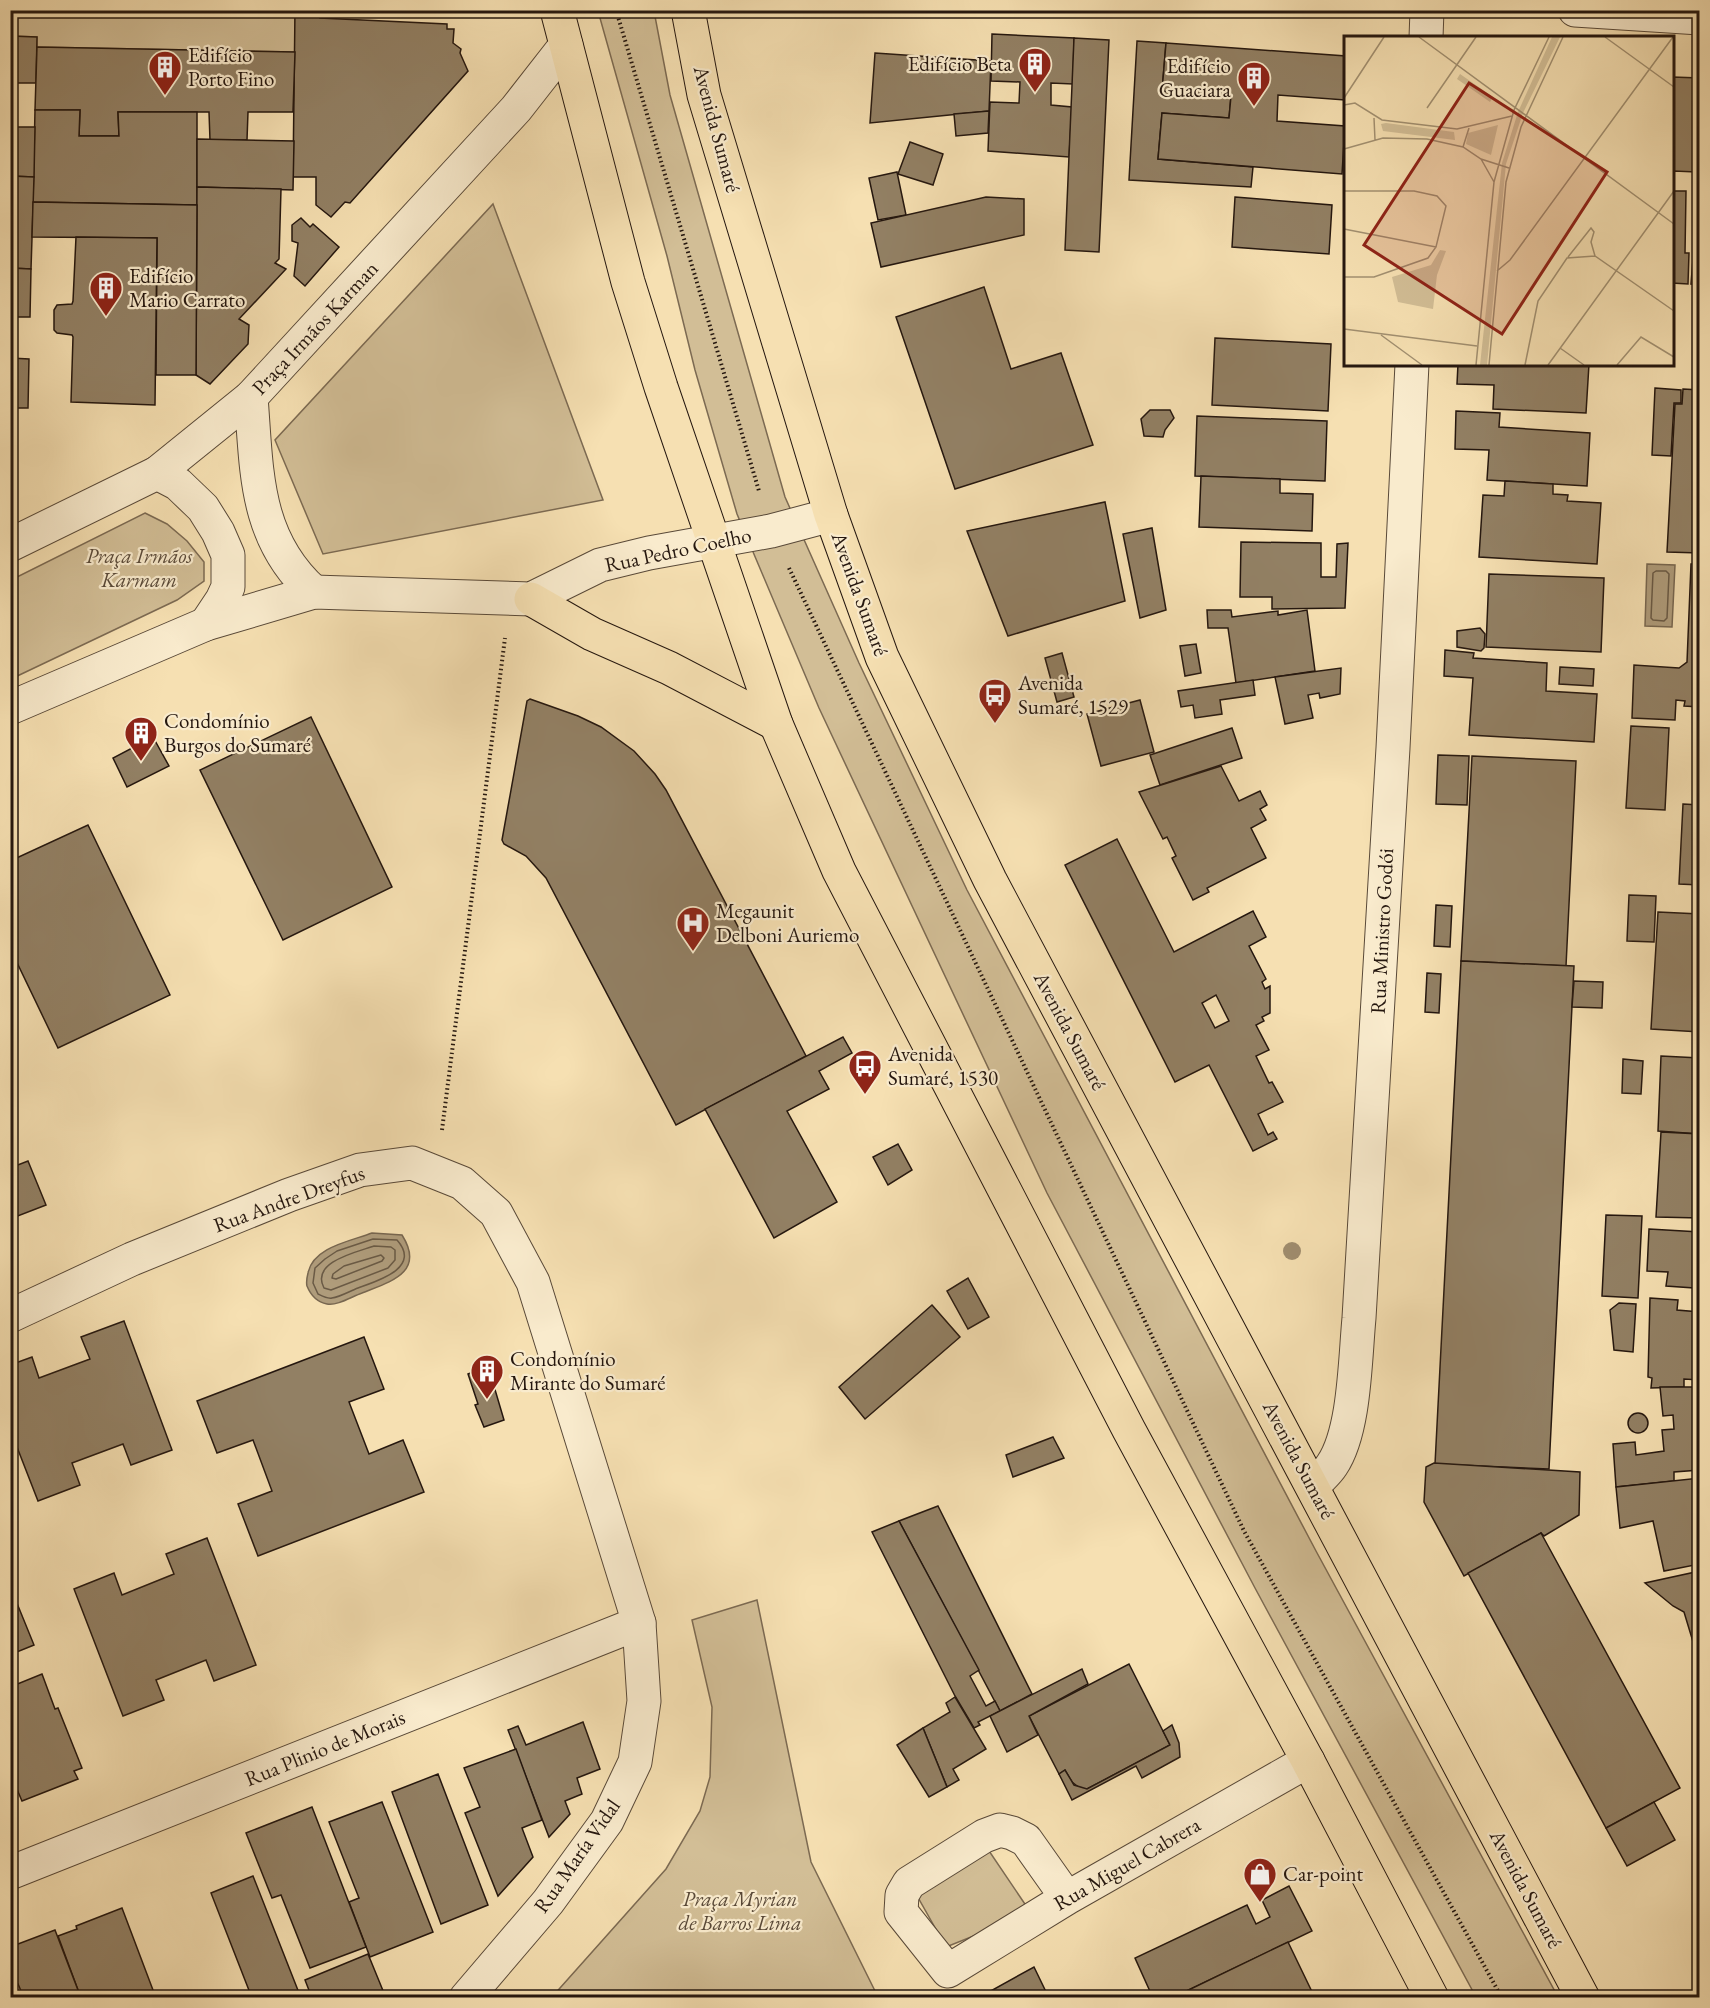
<svg xmlns="http://www.w3.org/2000/svg" width="1710" height="2008" viewBox="0 0 1710 2008" font-family="'EB Garamond',serif">
  <style>
    .green { fill: #d2be96; stroke: #7c6a52; stroke-width: 1.5 }
    .water { fill: #af9c7b; stroke: #786750; stroke-width: 1.5 }
    .lines { fill: none; stroke-linecap: round; stroke-linejoin: round }
    .shore { stroke: #6a5a45; stroke-width: 1.5 }
    .building { fill: #928064; stroke: #25170f; stroke-width: 1.5; fill-rule: evenodd }
    .minor-casing { stroke: #594938; stroke-width: 35 }
    .major-casing { stroke: #25170f; stroke-width: 35 }
    .path { stroke: #25170f; stroke-width: 4; stroke-dasharray: 1.5 3; stroke-linecap: butt }
    .minor { stroke: #f9ebcd; stroke-width: 33 }
    .major { stroke: #f6e0b2; stroke-width: 33 }
    .tree { fill: #a08d6f }
    .labels { text-anchor: middle; stroke-width: 4.5; stroke-linejoin: round; paint-order: stroke }
    .poi-label { font-size: 21px; fill: #25170f; stroke: #f9ebcd; text-anchor: start }
    .street-label { font-size: 21px; fill: #25170f; stroke: #f9ebcd }
    .park-label { font-size: 21px; font-style: italic; fill: #594938; stroke: #f9ebcd }
    .inset-road { fill: none; stroke: #a29071; stroke-width: 1.5 }
    .view { fill: #8f2418; fill-opacity: 0.15; stroke: #8f2418; stroke-width: 3 }
    .inset-edge { fill: none; stroke: #25170f; stroke-width: 3 }
  </style>
  <rect width="100%" height="100%" fill="#f6e0b2"/>
  <filter id="stains"><feTurbulence type="fractalNoise" baseFrequency=".00333" numOctaves="4"/><feColorMatrix values="0 0 0 0 .2 0 0 0 0 .09 0 0 0 0 .02 0 0 0 .5 -.17"/></filter>
  <radialGradient id="worn" r=".72"><stop offset=".6" stop-color="#630" stop-opacity="0"/><stop offset="1" stop-color="#630" stop-opacity=".3"/></radialGradient>
  <g class="green">
    <polygon points="11,11 295,11 295,52 37,47 37,37 11,36"/>
    <polygon points="598,11 654,11 670,95 785,497 859,663 967,890 1316,1551 1558,1997 1476,1997 1255,1588 1047,1193 819,708 737,514 695,370 667,256"/>
    <polygon points="493,204 603,500 323,554 275,440"/>
    <polygon points="145,513 167,524 187,541 204,562 204,581 177,600 11,679 11,580"/>
    <polygon points="757,1600 811,1862 878,1997 552,1997 666,1869 700,1811 710,1777 712,1707 692,1620"/>
    <polygon points="983,1842 1031,1913 946,1947 911,1885"/>
  </g>
  <g class="water">
    <polygon points="1647,564 1675,565 1672,627 1645,626"/>
    <path d="M372,1233L402,1235C426,1273 389,1282 362,1293C351,1297 337,1306 327,1304C317,1302 311,1296 307,1286C306,1282 307,1277 308,1273C313,1247 351,1241 372,1233Z"/>
  </g>
  <g class="lines">
    <g class="shore">
      <polygon points="1656,571 1666,571 1669,574 1667,618 1664,621 1653,620 1651,618 1653,573"/>
      <path d="M373,1239L397,1240C422,1268 377,1281 358,1288C350,1291 340,1297 332,1298C327,1299 322,1296 318,1294L313,1283L315,1268L325,1259L337,1251Z"/>
      <path d="M374,1246L391,1247L395,1250V1260L388,1268L331,1290L324,1288C310,1262 357,1252 374,1246Z"/>
      <polygon points="381,1255 384,1258 382,1261 336,1279 332,1278 333,1274 344,1266"/>
    </g>
  </g>
  <g class="building">
    <polygon points="295,10 320,10 320,18 447,24 447,29 454,29 453,43 461,49 460,53 468,71 350,203 345,202 331,217 316,205 316,177 293,177"/>
    <polygon points="992,34 1074,38 1073,84 1051,83 1051,105 1072,107 1069,157 988,151 990,102 1019,103 1020,82 991,81"/>
    <polygon points="10,36 37,37 36,83 10,83"/>
    <polygon points="1074,38 1109,40 1099,252 1065,250"/>
    <polygon points="1137,41 1166,43 1162,91 1231,96 1229,118 1162,113 1158,159 1253,167 1251,187 1129,180"/>
    <polygon points="1166,43 1346,56 1345,100 1278,95 1277,121 1345,126 1342,174 1158,159 1162,113 1229,118 1231,96 1162,91"/>
    <polygon points="37,47 295,52 293,112 248,112 247,140 210,140 209,112 118,112 119,136 79,136 80,110 35,110"/>
    <polygon points="875,53 991,61 989,111 870,123"/>
    <polygon points="1672,77 1700,78 1696,172 1674,171 1673,191 1686,191 1685,253 1689,253 1688,284 1672,283"/>
    <polygon points="35,110 80,110 79,136 119,136 118,112 197,112 197,205 33,202"/>
    <polygon points="989,111 988,133 956,136 954,114"/>
    <polygon points="10,127 35,127 34,177 10,176"/>
    <polygon points="1697,134 1700,134 1700,179 1696,179"/>
    <polygon points="197,139 294,141 293,190 197,187"/>
    <polygon points="910,142 943,154 933,185 898,174"/>
    <polygon points="897,172 906,215 878,220 869,178"/>
    <polygon points="10,176 34,177 31,269 10,268"/>
    <polygon points="197,187 281,189 279,259 275,263 286,269 239,319 249,325 248,344 210,384 196,375"/>
    <polygon points="986,197 1024,199 1024,235 881,267 871,223"/>
    <polygon points="1235,197 1332,205 1329,254 1232,247"/>
    <polygon points="33,202 197,205 196,375 156,375 157,238 32,237"/>
    <polygon points="301,218 310,227 313,224 339,247 305,286 294,276 298,243 292,241 292,225"/>
    <polygon points="76,237 157,238 155,405 71,402 73,337 72,335 57,333 54,330 54,310 57,305 72,304 73,301"/>
    <polygon points="1693,259 1700,259 1700,285 1691,284"/>
    <polygon points="10,268 31,269 30,317 10,317"/>
    <polygon points="984,287 1011,369 1061,353 1093,445 955,489 896,317"/>
    <polygon points="1700,302 1700,327 1694,317 1694,307"/>
    <polygon points="1215,338 1331,344 1328,411 1212,405"/>
    <polygon points="10,358 29,359 28,408 10,408"/>
    <polygon points="1458,364 1589,364 1586,413 1493,409 1494,385 1457,384"/>
    <polygon points="1655,388 1681,390 1681,403 1674,403 1671,456 1652,455"/>
    <polygon points="1683,389 1700,390 1700,553 1667,552 1675,404 1682,404"/>
    <polygon points="1150,410 1170,410 1174,418 1165,430 1163,437 1144,436 1141,419"/>
    <polygon points="1456,411 1500,413 1499,427 1590,433 1587,486 1487,480 1489,450 1455,449"/>
    <polygon points="1197,416 1327,421 1325,481 1195,476"/>
    <polygon points="1201,476 1280,479 1280,493 1313,494 1312,531 1199,527"/>
    <polygon points="1505,481 1553,484 1553,494 1568,495 1567,501 1601,503 1597,564 1479,557 1483,495 1504,496"/>
    <polygon points="1105,502 1125,601 1008,636 967,531"/>
    <polygon points="1152,528 1166,610 1140,618 1123,534"/>
    <polygon points="1241,542 1321,543 1321,577 1336,577 1337,544 1348,543 1345,608 1272,609 1272,597 1240,597"/>
    <polygon points="1691,564 1700,564 1700,707 1684,706 1685,701 1676,700 1675,720 1632,718 1634,665 1679,668 1687,662"/>
    <polygon points="1489,574 1604,578 1601,652 1486,647"/>
    <polygon points="1207,610 1231,610 1232,617 1278,611 1278,615 1307,610 1315,671 1236,683 1228,628 1208,628"/>
    <polygon points="1480,628 1485,634 1484,648 1481,651 1457,647 1457,631"/>
    <polygon points="1196,644 1201,673 1185,676 1180,646"/>
    <polygon points="1445,650 1474,653 1473,658 1547,663 1546,691 1597,694 1594,742 1469,735 1473,678 1444,676"/>
    <polygon points="1062,653 1074,697 1057,702 1045,658"/>
    <polygon points="1560,667 1594,669 1593,686 1559,684"/>
    <polygon points="1341,668 1340,694 1320,698 1319,693 1308,695 1313,718 1285,724 1275,677"/>
    <polygon points="1253,680 1255,695 1220,700 1222,714 1195,718 1193,705 1181,707 1178,691"/>
    <polygon points="530,699 578,716 601,727 634,751 655,774 666,790 806,1056 676,1125 546,878 526,856 504,844 502,840 527,701"/>
    <polygon points="1140,700 1154,752 1101,766 1087,714"/>
    <polygon points="311,717 392,887 283,940 200,770"/>
    <polygon points="1631,726 1669,728 1665,810 1626,808"/>
    <polygon points="1232,728 1242,758 1160,785 1150,755"/>
    <polygon points="153,737 169,766 127,787 113,758"/>
    <polygon points="1438,755 1469,756 1467,805 1436,804"/>
    <polygon points="1472,756 1576,761 1566,966 1461,961"/>
    <polygon points="1221,766 1239,801 1260,791 1267,805 1260,809 1266,820 1251,828 1266,858 1207,888 1209,892 1193,900 1172,858 1176,856 1167,837 1163,839 1139,792"/>
    <polygon points="1683,804 1700,805 1700,885 1679,884"/>
    <polygon points="88,825 170,995 58,1048 10,948 10,861"/>
    <path d="M1117,839L1174,952L1253,911L1266,937L1249,946L1266,979L1262,982L1265,989L1270,986V1013L1262,1017L1264,1021L1256,1025L1269,1050L1256,1056L1269,1083L1272,1082L1283,1102L1258,1114L1268,1135L1273,1132L1277,1139L1253,1151L1209,1065L1175,1082L1065,865ZM1216,995L1229,1021L1215,1028L1202,1003Z"/>
    <polygon points="1629,895 1656,896 1654,942 1627,941"/>
    <polygon points="1436,905 1452,906 1450,947 1434,946"/>
    <polygon points="1658,912 1700,914 1700,1032 1651,1029"/>
    <polygon points="1461,961 1574,966 1549,1469 1435,1464"/>
    <polygon points="1427,973 1441,974 1439,1013 1425,1012"/>
    <polygon points="1574,981 1603,982 1602,1008 1572,1007"/>
    <polygon points="843,1037 852,1053 819,1071 829,1089 787,1111 837,1202 774,1238 705,1109"/>
    <polygon points="1661,1056 1700,1058 1700,1134 1658,1131"/>
    <polygon points="1623,1059 1643,1061 1641,1094 1622,1093"/>
    <polygon points="1661,1132 1700,1134 1700,1218 1656,1217"/>
    <polygon points="898,1144 912,1170 888,1185 873,1157"/>
    <polygon points="28,1161 46,1205 10,1219 10,1168"/>
    <polygon points="1606,1215 1642,1216 1638,1298 1602,1296"/>
    <polygon points="1649,1229 1700,1232 1700,1298 1694,1297 1694,1288 1666,1286 1668,1272 1647,1271"/>
    <polygon points="968,1278 989,1317 968,1329 947,1291"/>
    <polygon points="1650,1298 1678,1300 1677,1310 1700,1312 1700,1380 1684,1379 1684,1387 1651,1388 1652,1378 1648,1377"/>
    <polygon points="1619,1303 1636,1304 1633,1352 1614,1350 1610,1310"/>
    <polygon points="932,1305 960,1337 865,1419 839,1387"/>
    <polygon points="124,1321 172,1450 131,1465 123,1444 72,1463 80,1485 38,1501 10,1429 10,1365 32,1357 39,1378 90,1359 81,1337"/>
    <polygon points="364,1337 384,1389 349,1402 369,1454 403,1440 424,1492 258,1556 238,1504 272,1491 253,1440 217,1453 197,1401"/>
    <polygon points="488,1366 504,1420 484,1427 475,1405 478,1404 468,1374"/>
    <polygon points="1660,1387 1700,1387 1700,1470 1674,1472 1674,1481 1616,1487 1613,1444 1635,1442 1636,1455 1664,1451 1662,1430 1674,1429 1673,1415 1663,1416"/>
    <circle cx="1638" cy="1423" r="10"/>
    <polygon points="1053,1437 1064,1458 1013,1477 1006,1455"/>
    <polygon points="1434,1463 1580,1472 1579,1515 1544,1536 1541,1533 1464,1576 1424,1502 1426,1467"/>
    <polygon points="1700,1478 1700,1564 1664,1571 1653,1521 1620,1528 1616,1487"/>
    <polygon points="938,1506 1032,1694 1000,1711 899,1521"/>
    <polygon points="899,1521 979,1670 970,1676 986,1706 995,1701 1000,1711 978,1722 980,1725 974,1728 955,1696 872,1532"/>
    <polygon points="1541,1533 1680,1788 1606,1828 1468,1573"/>
    <polygon points="207,1538 256,1665 214,1681 206,1660 156,1680 164,1700 123,1716 74,1589 114,1573 122,1595 174,1574 166,1554"/>
    <polygon points="1700,1571 1700,1665 1684,1612 1673,1606 1645,1583"/>
    <polygon points="12,1591 34,1645 12,1654 10,1592"/>
    <polygon points="1129,1664 1170,1745 1087,1789 1081,1789 1072,1782 1065,1770 1059,1774 1029,1716"/>
    <polygon points="1082,1669 1088,1684 1029,1716 1038,1735 1007,1752 990,1716"/>
    <polygon points="42,1674 55,1709 58,1708 82,1768 74,1771 78,1779 22,1801 10,1773 10,1687"/>
    <polygon points="955,1697 986,1749 953,1769 959,1780 947,1787 923,1728 950,1712 946,1703"/>
    <polygon points="583,1722 600,1769 577,1778 582,1794 565,1801 570,1814 549,1837 508,1730 518,1726 526,1745"/>
    <polygon points="1172,1725 1179,1743 1180,1757 1142,1778 1136,1766 1072,1800 1059,1774 1065,1770 1074,1785 1087,1789 1170,1745 1163,1731"/>
    <polygon points="923,1728 947,1787 929,1797 897,1745"/>
    <polygon points="516,1749 542,1820 522,1828 533,1857 498,1896 465,1813 480,1807 464,1768"/>
    <polygon points="438,1774 488,1905 441,1924 392,1792"/>
    <polygon points="382,1802 433,1932 370,1957 349,1902 359,1898 329,1822"/>
    <polygon points="1654,1802 1675,1840 1627,1866 1606,1828"/>
    <polygon points="312,1807 366,1947 310,1968 281,1895 272,1898 246,1833"/>
    <polygon points="253,1876 301,1998 252,1998 211,1893"/>
    <polygon points="1289,1886 1312,1931 1172,1998 1153,1998 1135,1958 1247,1905 1256,1924 1270,1917 1262,1900"/>
    <polygon points="122,1908 156,1998 81,1998 58,1936 77,1929 76,1926"/>
    <polygon points="55,1930 81,1998 24,1998 18,1984 12,1986 10,1981 10,1947"/>
    <polygon points="1288,1942 1315,1998 1172,1998"/>
    <polygon points="368,1954 386,1998 312,1998 305,1980"/>
    <polygon points="1034,1967 1049,1998 978,1998"/>
  </g>
  <g class="lines">
    <defs>
      <g id="minor">
        <polyline points="1575,10 1700,18"/>
        <polyline points="1426,38 1427,10"/>
        <path d="M251,397C257,471 254,538 314,592"/>
        <polyline points="157,473 178,484 203,508 218,532 228,555 228,587 222,600 206,624"/>
        <polyline points="10,545 157,473 251,397 516,109 566,45"/>
        <polyline points="10,708 206,624 314,592 531,599 600,565 649,553 771,531 831,515"/>
        <polyline points="10,1316 132,1259 289,1195 360,1170 412,1163 462,1183 496,1213 533,1282 639,1623 644,1701 635,1762 607,1821 548,1902 466,1998"/>
        <path d="M1313,1486C1319,1479 1327,1473 1332,1465C1355,1431 1355,1359 1359,1318L1393,748L1412,364"/>
        <polyline points="10,1873 639,1623"/>
        <polyline points="1067,1898 1026,1840 1012,1833 1000,1830 984,1836 909,1883 902,1895 901,1912 948,1971 1067,1898 1308,1761"/>
      </g>
      <g id="major">
        <polyline points="557,10 628,282 661,387 776,724 839,871 1129,1430 1308,1761 1432,1998"/>
        <polyline points="688,10 704,95 831,515 882,657 990,880 1583,1998"/>
        <polyline points="531,599 592,634 669,668 776,724"/>
      </g>
    </defs>
    <use href="#minor" class="minor-casing"/>
    <use href="#major" class="major-casing"/>
    <g class="path">
      <polyline points="616,10 759,491"/>
      <polyline points="789,568 1244,1531 1502,1998"/>
      <polyline points="442,1130 505,638"/>
    </g>
    <use href="#minor" class="minor"/>
    <use href="#major" class="major"/>
  </g>
  <circle class="tree" cx="1292" cy="1251" r="9"/>
  <defs>
    <symbol id="building-pin" viewBox="-11 -11 22 30"><path d="M0 17L-7.5 6A9.5 9.5 0 1 1 7.5 6Z" fill="#8f2418" stroke="#f9ebcd"/><path d="M-4-6H4V6H1V3H-1V6H-4ZM-2.5-4.3h1.7v1.8h-1.7ZM.8-4.3h1.7v1.8H.8ZM-2.5-1h1.7V.8h-1.7ZM.8-1h1.7V.8H.8Z" fill="#fff"/></symbol>
    <symbol id="bus-pin" viewBox="-11 -11 22 30"><path d="M0 17L-7.5 6A9.5 9.5 0 1 1 7.5 6Z" fill="#8f2418" stroke="#f9ebcd"/><path d="M-5-6H5V4H4V6H2V4H-2V6H-4V4H-5ZM-3.5-4V0h7V-4ZM-3.5 1.2v1.5H-2V1.2ZM2 1.2v1.5H3.5V1.2Z" fill="#fff"/></symbol>
    <symbol id="hospital-pin" viewBox="-11 -11 22 30"><path d="M0 17L-7.5 6A9.5 9.5 0 1 1 7.5 6Z" fill="#8f2418" stroke="#f9ebcd"/><path d="M-5-5h3v3.5h4V-5h3V5h-3V1.5h-4V5h-3Z" fill="#fff"/></symbol>
    <symbol id="shop-pin" viewBox="-11 -11 22 30"><path d="M0 17L-7.5 6A9.5 9.5 0 1 1 7.5 6Z" fill="#8f2418" stroke="#f9ebcd"/><path d="M-5-2.5h2.3a2.7 3.5 0 0 1 5.4 0H5L5.5 6h-11ZM-1.5-2.5h3a1.5 2.3 0 0 0-3 0Z" fill="#fff"/></symbol>
  </defs>
  <g fill-rule="evenodd">
    <use href="#building-pin" x="1016" y="45" width="38" height="52"/>
    <use href="#building-pin" x="146" y="48" width="38" height="52"/>
    <use href="#building-pin" x="1235" y="59" width="38" height="52"/>
    <use href="#building-pin" x="87" y="269" width="38" height="52"/>
    <use href="#bus-pin" x="976" y="676" width="38" height="52"/>
    <use href="#building-pin" x="122" y="714" width="38" height="52"/>
    <use href="#hospital-pin" x="674" y="904" width="38" height="52"/>
    <use href="#bus-pin" x="846" y="1047" width="38" height="52"/>
    <use href="#building-pin" x="468" y="1352" width="38" height="52"/>
    <use href="#shop-pin" x="1241" y="1855" width="38" height="52"/>
  </g>
  <g class="labels">
    <g class="poi-label">
      <text x="188" y="62">Edifício<tspan x="188" dy="24">Porto Fino</tspan></text>
      <text x="1012" y="71" text-anchor="end">Edifício Beta</text>
      <text x="1231" y="73" text-anchor="end">Edifício<tspan x="1231" dy="24">Guaciara</tspan></text>
      <text x="129" y="283">Edifício<tspan x="129" dy="24">Mario Carrato</tspan></text>
      <text x="1018" y="690">Avenida<tspan x="1018" dy="24">Sumaré, 1529</tspan></text>
      <text x="164" y="728">Condomínio<tspan x="164" dy="24">Burgos do Sumaré</tspan></text>
      <text x="716" y="918">Megaunit<tspan x="716" dy="24">Delboni Auriemo</tspan></text>
      <text x="888" y="1061">Avenida<tspan x="888" dy="24">Sumaré, 1530</tspan></text>
      <text x="510" y="1366">Condomínio<tspan x="510" dy="24">Mirante do Sumaré</tspan></text>
      <text x="1283" y="1881">Car-point</text>
    </g>
    <g class="street-label">
      <text transform="translate(717 129) rotate(75)" y="7">Avenida Sumaré</text>
      <text transform="translate(315 328) rotate(-47)" y="7">Praça Irmãos Karman</text>
      <text transform="translate(678 550) rotate(-12)" y="7">Rua Pedro Coelho</text>
      <text transform="translate(860 594) rotate(70)" y="7">Avenida Sumaré</text>
      <text transform="translate(1382 931) rotate(-87)" y="7">Rua Ministro Godói</text>
      <text transform="translate(1070 1031) rotate(62)" y="7">Avenida Sumaré</text>
      <text transform="translate(289 1199) rotate(-20)" y="7">Rua Andre Dreyfus</text>
      <text transform="translate(1299 1460) rotate(62)" y="7">Avenida Sumaré</text>
      <text transform="translate(325 1748) rotate(-22)" y="7">Rua Plinio de Morais</text>
      <text transform="translate(577 1856) rotate(-55)" y="7">Rua María Vidal</text>
      <text transform="translate(1127 1864) rotate(-30)" y="7">Rua Miguel Cabrera</text>
      <text transform="translate(1526 1889) rotate(62)" y="7">Avenida Sumaré</text>
    </g>
    <g class="park-label">
      <text x="139" y="563">Praça Irmãos<tspan x="139" dy="24">Karmam</tspan></text>
      <text x="740" y="1906">Praça Myrian<tspan x="740" dy="24">de Barros Lima</tspan></text>
    </g>
  </g>
  <g transform="translate(1344 36)">
    <rect width="330" height="330" fill="#f6e0b2"/>
    <path d="M208,1H216L179,77L162,128L143,329H136L158,127L174,76ZM116,38L149,61L146,66L113,43ZM42,87L110,96L111,104L39,95L37,88ZM154,89L147,119L122,108L124,97ZM96,214L102,215L93,239L89,273L54,266L48,241L87,229Z" fill="#d2be96"/>
    <path class="inset-road" d="M75,1L330,188M261,1L330,51M0,62L40,1M0,69L11,67L38,84L113,93L168,80M83,72L132,1M30,82L31,104M119,111L125,92M0,113L39,102L83,103L119,111L137,123L165,132M137,123L150,146M0,155H70L93,160L102,170L92,211L84,222L30,241H0M0,193L92,211M224,221L247,192L250,196L247,206L251,220M153,235L166,224L329,1M0,293L133,310M37,299L78,329M216,312L240,329M132,329L150,146L170,74L205,1M145,329L162,146L177,91L219,1M181,329L194,265L223,222L251,220L330,275M204,329L330,155M273,329L297,301L330,321"/>
    <path class="view" d="M125,47L263,136L158,298L20,209Z"/>
    <rect width="330" height="330" class="inset-edge"/>
  </g>
  <rect width="1710" height="2008" fill="none" stroke="#f6e0b2" stroke-width="36"/>
  <rect x="12" y="12" width="1686" height="1984" fill="none" stroke="#25170f" stroke-width="3"/>
  <rect x="18" y="18" width="1674" height="1972" fill="none" stroke="#25170f" stroke-width="1.5"/>
  <rect width="100%" height="100%" filter="url(#stains)"/>
  <rect width="100%" height="100%" fill="url(#worn)"/>
</svg>
